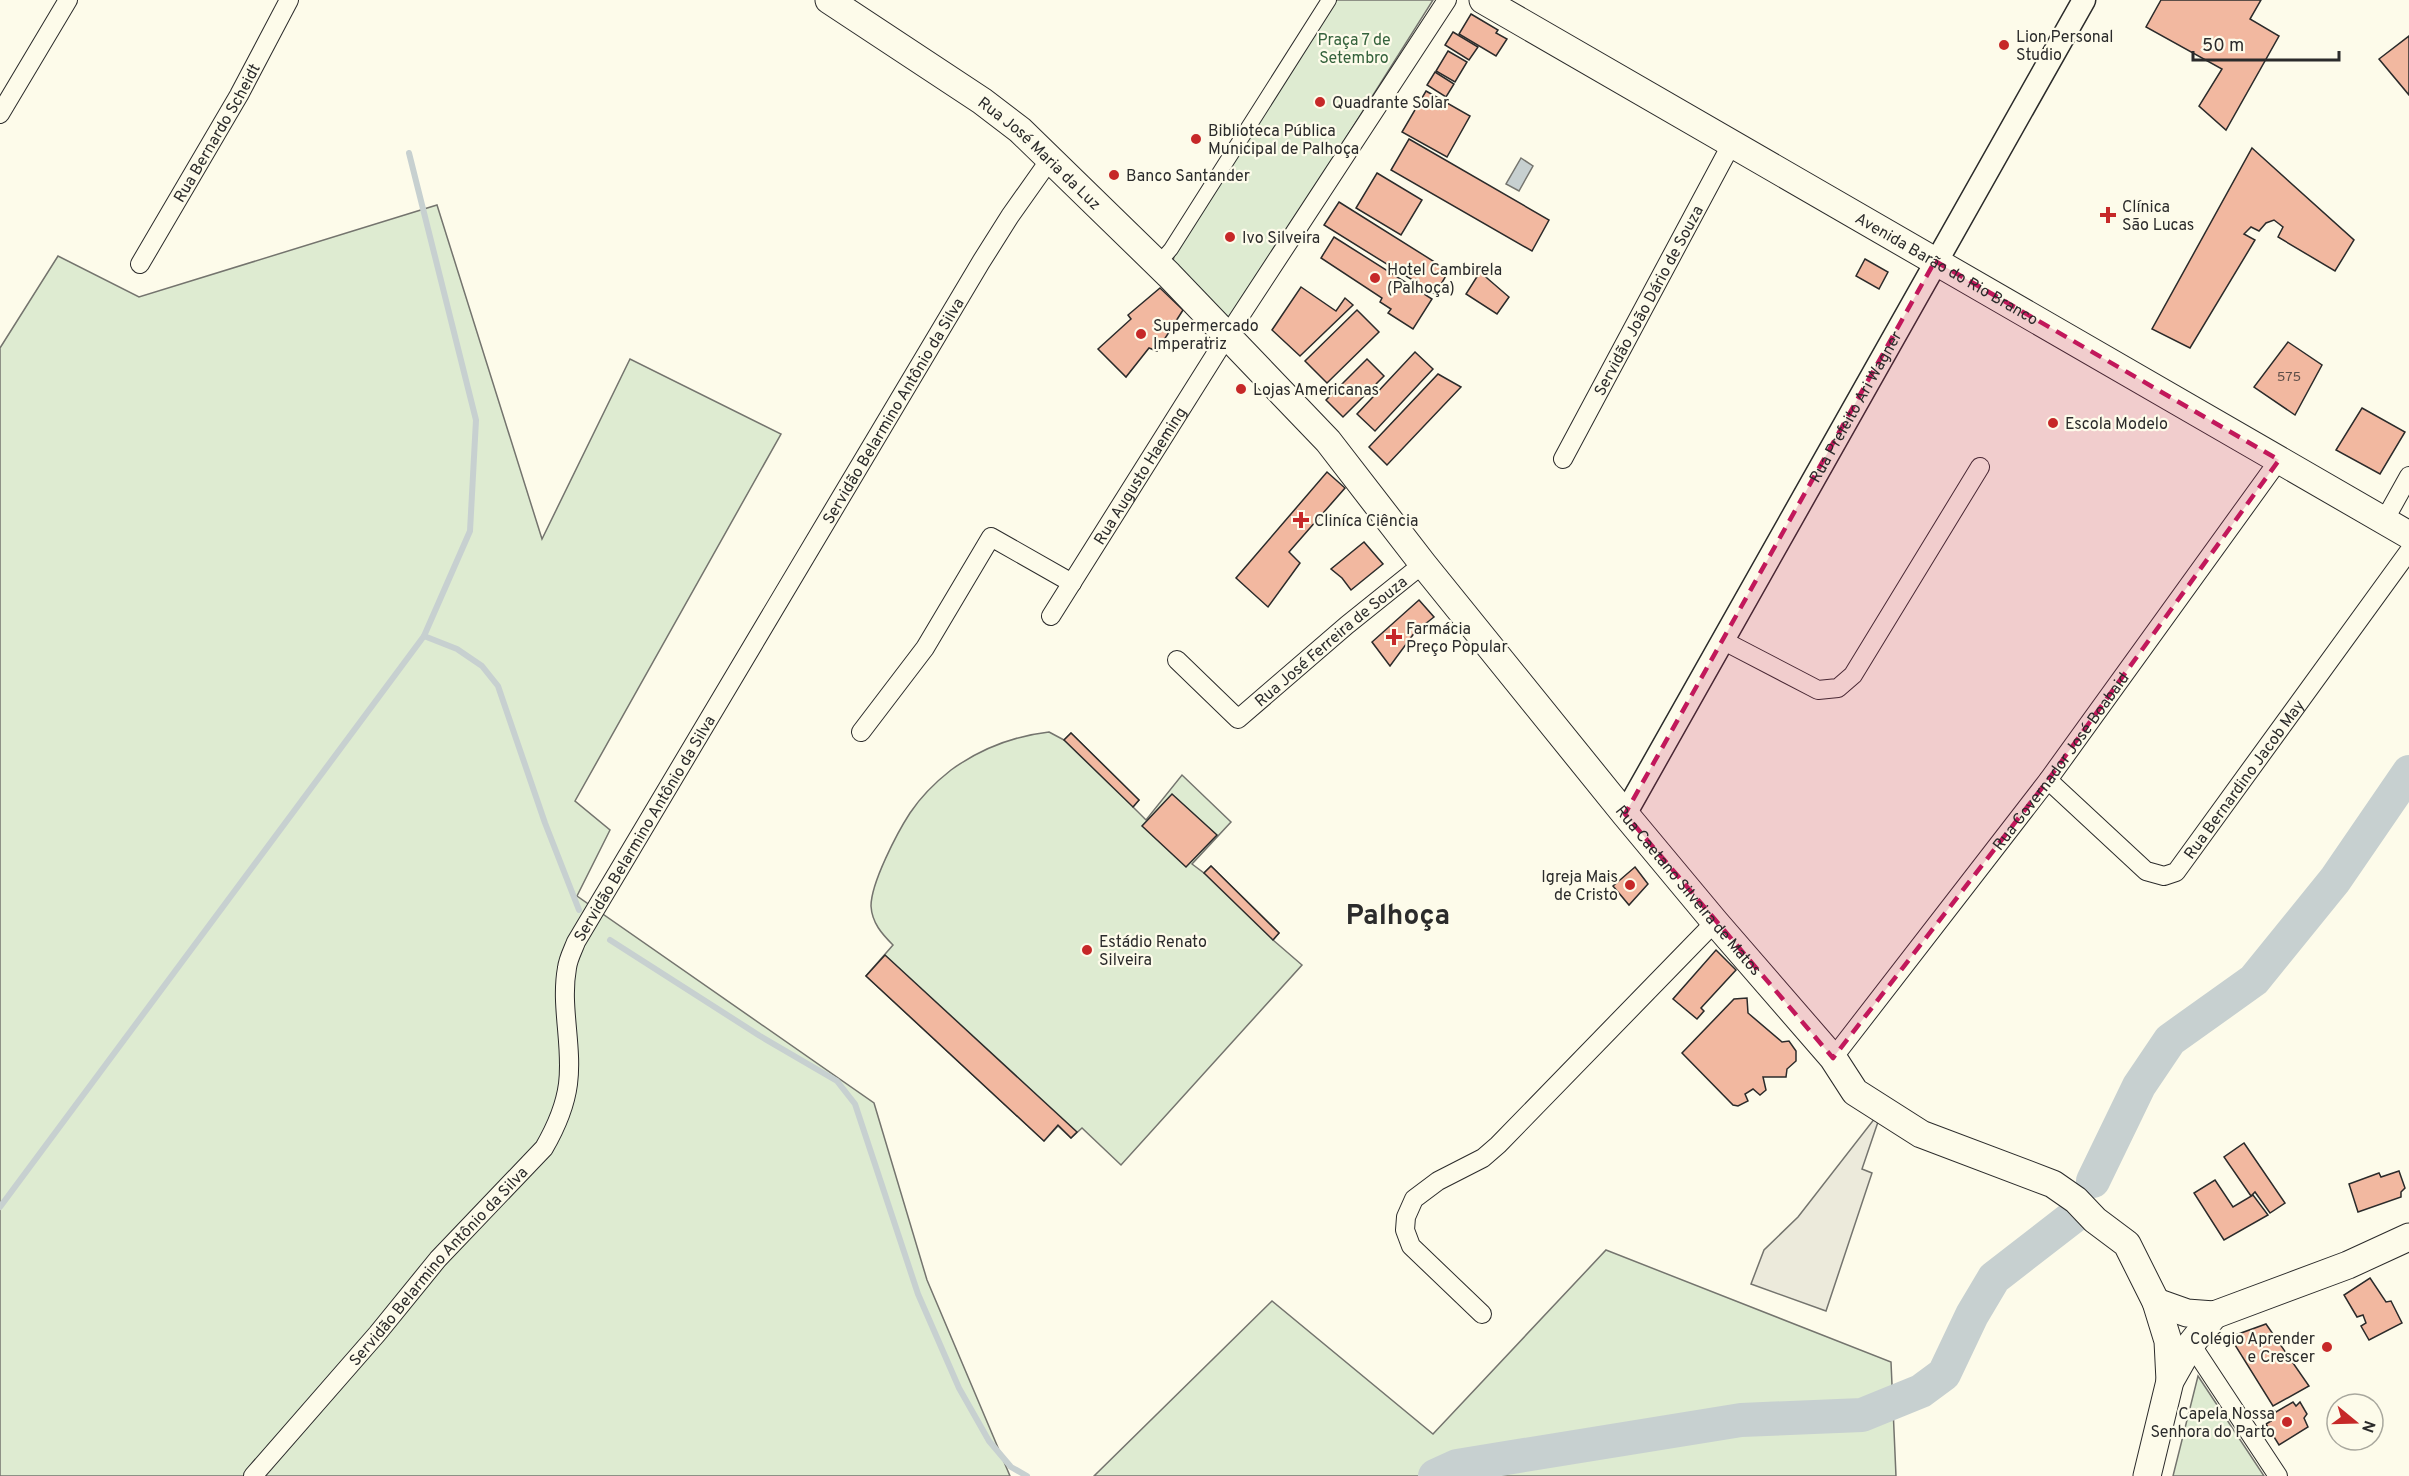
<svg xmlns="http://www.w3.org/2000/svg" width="2409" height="1476" viewBox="0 0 2409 1476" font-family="Overpass,sans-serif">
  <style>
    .green { fill: #deebd1; stroke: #74746e; stroke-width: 1.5 }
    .parking { fill: #eceadb; stroke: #74746e; stroke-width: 1.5 }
    .water { fill: #c7d0d0; stroke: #74746e; stroke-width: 1.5 }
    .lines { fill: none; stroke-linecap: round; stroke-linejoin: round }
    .stream { stroke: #c7d0d0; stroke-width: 6 }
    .river { stroke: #c7d0d0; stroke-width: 34 }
    .building { fill: #f2b8a0; stroke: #2b2b2b; stroke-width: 1.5 }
    .pedestrian-casing { stroke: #2b2b2b; stroke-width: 16 }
    .minor-casing { stroke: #2b2b2b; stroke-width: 20 }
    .tertiary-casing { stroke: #2b2b2b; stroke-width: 25 }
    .primary-casing { stroke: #2b2b2b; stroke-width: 29 }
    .pedestrian { stroke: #fdfbea; stroke-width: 14 }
    .minor { stroke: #fdfbea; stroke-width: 18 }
    .tertiary { stroke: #fdfbea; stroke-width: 22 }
    .primary { stroke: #fdfbea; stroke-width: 27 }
    .marked { fill: #c2185b; fill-opacity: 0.2; stroke: #c2185b; stroke-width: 4.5; stroke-dasharray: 12 8; stroke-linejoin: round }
    .poi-dot { fill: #c62828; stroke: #fdfbea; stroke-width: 2 }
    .labels { text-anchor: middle; stroke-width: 4.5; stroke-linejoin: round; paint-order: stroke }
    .number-label { font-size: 14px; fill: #5d4e48 }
    .poi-label { font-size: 16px; fill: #2b2b2b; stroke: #fdfbea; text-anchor: start }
    .park-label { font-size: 16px; fill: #34623c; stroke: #fdfbea }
    .street-label { font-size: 16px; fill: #2b2b2b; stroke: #fdfbea }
    .town-label { font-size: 28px; font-weight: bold; fill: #2b2b2b; stroke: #fdfbea }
  </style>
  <rect width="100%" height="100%" fill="#fdfbea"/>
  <g class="green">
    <polygon points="1335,0 1433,0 1233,317 1223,318 1172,268 1174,256"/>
    <polygon points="437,205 542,539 630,359 781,434 575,801 610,830 577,896 874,1103 927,1280 1010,1476 0,1476 0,348 58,256 139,297"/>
    <path d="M1049,732L1064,740L1071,733L1139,800L1133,807L1146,820L1182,775L1231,822L1192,864L1204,873L1211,866L1279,933L1273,940L1302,965L1121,1165L1082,1128L1071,1138L1058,1126L1044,1141L866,976L893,945C882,934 872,923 871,906C871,883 897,833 910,813C920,798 937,781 951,770C980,749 1014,736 1049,732Z"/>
    <polygon points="1606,1250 1891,1362 1896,1476 1094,1476 1272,1301 1433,1434"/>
    <polygon points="2198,1376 2264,1476 2173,1476"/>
  </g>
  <polygon class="parking" points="1875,1118 1879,1119 1862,1169 1872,1173 1826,1311 1751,1284 1764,1250 1798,1217"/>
  <polygon class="water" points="1521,158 1533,166 1519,191 1506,184"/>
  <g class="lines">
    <g class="stream">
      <polyline points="424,636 457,649 482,666 498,686 545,823 579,910"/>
      <polyline points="610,940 760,1036 837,1081 855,1104 918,1294 959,1388 989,1441 1011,1467 1027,1476"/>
      <polyline points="0,1207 424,636 470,531 476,420 409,153"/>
    </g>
    <g class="river">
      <polyline points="2093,1181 2139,1086 2170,1040 2254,980 2335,880 2409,772"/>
      <polyline points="1435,1476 1457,1466 1741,1420 1862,1415 1921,1391 1944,1374 1972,1315 1994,1278 2074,1216"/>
    </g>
  </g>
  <g class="building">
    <polygon points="2161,0 2261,0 2250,19 2279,36 2226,130 2199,106 2222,69 2146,27"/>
    <polygon points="1471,14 1498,30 1496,33 1507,39 1496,56 1459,34"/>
    <polygon points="1453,32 1478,47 1469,60 1445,45"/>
    <polygon points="2409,36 2409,95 2379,59"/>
    <polygon points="1448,51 1467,62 1455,82 1436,71"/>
    <polygon points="1435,72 1454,84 1446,97 1427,85"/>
    <polygon points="1426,91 1470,116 1447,157 1402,132"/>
    <polygon points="1409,139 1549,220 1532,251 1391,170"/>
    <polygon points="2252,148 2354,240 2335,271 2278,237 2283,227 2274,220 2266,223 2259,231 2251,227 2244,234 2255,240 2190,348 2152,329"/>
    <polygon points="1377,173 1422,200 1401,235 1356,208"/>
    <polygon points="1339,202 1449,271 1435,294 1324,225"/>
    <polygon points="1334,237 1432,299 1413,329 1388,313 1391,309 1380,302 1382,298 1321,258"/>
    <polygon points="1865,259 1888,272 1879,289 1856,276"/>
    <polygon points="1480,272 1509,297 1497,314 1466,294"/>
    <polygon points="1301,287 1336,311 1345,298 1353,305 1300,356 1272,330"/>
    <polygon points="1160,288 1183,310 1157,351 1149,348 1126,377 1098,349 1131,319 1128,315"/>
    <polygon points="1357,310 1379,332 1327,383 1305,361"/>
    <polygon points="2288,342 2322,365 2295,415 2254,387"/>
    <polygon points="1415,352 1433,369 1375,431 1357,414"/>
    <polygon points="1367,359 1384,376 1343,417 1326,400"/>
    <polygon points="1438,374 1461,387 1387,465 1369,447"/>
    <polygon points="2362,408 2405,432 2380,474 2336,450"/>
    <polygon points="1327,472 1345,488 1289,552 1300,563 1268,607 1236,578"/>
    <polygon points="1364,542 1383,564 1351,590 1342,578 1331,569"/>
    <polygon points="1419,600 1434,617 1415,632 1390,666 1372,642"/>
    <polygon points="1071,733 1139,800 1133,807 1064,740"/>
    <polygon points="1172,794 1217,835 1186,867 1142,826"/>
    <polygon points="1211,866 1279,933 1273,940 1204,873"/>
    <polygon points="1635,867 1648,884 1629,905 1613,886"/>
    <polygon points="1716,950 1736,970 1701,1008 1704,1011 1697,1019 1673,999"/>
    <polygon points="885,955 1077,1132 1071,1138 1058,1125 1044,1141 866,976"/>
    <polygon points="1747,998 1748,1013 1782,1042 1789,1041 1796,1051 1796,1061 1787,1069 1786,1077 1763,1077 1766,1090 1760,1095 1753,1089 1745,1094 1748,1101 1738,1106 1733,1105 1682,1053 1734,999"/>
    <polygon points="2244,1143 2285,1203 2270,1213 2255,1192 2251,1196 2224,1157"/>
    <polygon points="2399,1171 2405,1188 2401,1192 2401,1197 2358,1212 2349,1184 2379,1173 2381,1177"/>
    <polygon points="2215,1180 2233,1207 2253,1195 2268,1215 2224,1240 2194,1193"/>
    <polygon points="2370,1278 2386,1302 2391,1301 2402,1323 2369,1340 2361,1326 2366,1323 2363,1315 2357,1317 2344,1295"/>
    <polygon points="2266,1324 2309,1386 2273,1406 2230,1337"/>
    <polygon points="2293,1402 2296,1406 2300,1402 2307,1414 2304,1418 2308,1427 2279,1445 2266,1424 2271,1421 2266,1415 2274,1410 2276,1412"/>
  </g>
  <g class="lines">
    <defs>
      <polyline id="pedestrian" points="1158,264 1171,249 1329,0"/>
      <g id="minor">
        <polyline points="0,114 68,0"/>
        <path id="s1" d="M140,264L239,95L289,0"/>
        <path id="s2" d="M1563,459L1732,143"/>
        <polyline points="2384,521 2409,476"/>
        <path id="s3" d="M1051,616L1227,336L1447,0"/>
        <polyline points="1722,640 1818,690 1838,688 1853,675 1980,467"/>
        <path id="s4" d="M1177,660L1238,719L1347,625L1423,564"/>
        <polyline points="861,732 925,648 991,537 1072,583"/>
        <path id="s5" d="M2048,780L2146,871L2164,876L2176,872L2409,551"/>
        <path id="s6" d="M1833,1058L2048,780L2279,460"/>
        <polyline points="1482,1314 1411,1246 1405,1230 1406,1217 1414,1199 1438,1181 1483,1158 1498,1145 1715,922"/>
        <polyline points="2191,1344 2278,1476"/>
        <path id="s7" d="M253,1476L377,1334L438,1259L544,1148C555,1129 565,1107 568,1084C573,1046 560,1006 567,968C568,959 573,950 576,942L981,262L1010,216L1051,158"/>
      </g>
      <g id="tertiary">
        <path id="s8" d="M1625,814L2084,0"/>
      </g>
      <g id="primary">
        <path id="s9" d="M829,0L982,101L1020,130L1169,275L1328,441L1423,564L1625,814L1715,922L1833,1058L1855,1092L1921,1134L2053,1184L2076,1200L2095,1220L2127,1244L2156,1302L2168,1341L2170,1381"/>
        <path id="s10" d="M1483,0L2409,535"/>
        <polyline points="2156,1302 2187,1313 2214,1315 2348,1265 2409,1237"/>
        <polyline points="2147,1476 2170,1381 2191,1344 2214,1315"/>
      </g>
    </defs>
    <use href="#pedestrian" class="pedestrian-casing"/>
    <use href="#minor" class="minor-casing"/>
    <use href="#tertiary" class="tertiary-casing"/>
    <use href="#primary" class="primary-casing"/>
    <use href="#pedestrian" class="pedestrian"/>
    <use href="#minor" class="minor"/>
    <use href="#tertiary" class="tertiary"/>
    <use href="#primary" class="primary"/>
  </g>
  <path class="marked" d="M1935,261L2279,460L2048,780L1833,1058L1625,814Z"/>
  <g class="poi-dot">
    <circle cx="2004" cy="45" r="6"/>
    <circle cx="1320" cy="102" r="6"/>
    <circle cx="1196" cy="139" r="6"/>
    <circle cx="1114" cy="175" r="6"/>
    <path d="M2105 206h6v6h6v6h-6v6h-6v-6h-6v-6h6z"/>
    <circle cx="1230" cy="237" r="6"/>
    <circle cx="1375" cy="278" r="6"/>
    <circle cx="1141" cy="334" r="6"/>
    <circle cx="1241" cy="389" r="6"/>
    <circle cx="2053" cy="423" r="6"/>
    <path d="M1298 511h6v6h6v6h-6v6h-6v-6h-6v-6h6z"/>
    <path d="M1391 628h6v6h6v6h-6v6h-6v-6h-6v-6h6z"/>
    <circle cx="1630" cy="885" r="6"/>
    <circle cx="1087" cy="950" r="6"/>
    <circle cx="2327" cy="1347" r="6"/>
    <circle cx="2287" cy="1422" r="6"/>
  </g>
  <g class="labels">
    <g class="number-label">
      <text x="2289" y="381">575</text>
    </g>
    <g class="poi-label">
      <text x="2016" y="42">Lion Personal<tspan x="2016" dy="18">Studio</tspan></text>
      <text x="1332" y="108">Quadrante Solar</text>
      <text x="1208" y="136">Biblioteca Pública<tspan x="1208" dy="18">Municipal de Palhoça</tspan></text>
      <text x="1126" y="181">Banco Santander</text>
      <text x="2122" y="212">Clínica<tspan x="2122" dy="18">São Lucas</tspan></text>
      <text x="1242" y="243">Ivo Silveira</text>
      <text x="1387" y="275">Hotel Cambirela<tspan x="1387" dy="18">(Palhoça)</tspan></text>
      <text x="1153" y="331">Supermercado<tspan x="1153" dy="18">Imperatriz</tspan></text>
      <text x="1253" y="395">Lojas Americanas</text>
      <text x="2065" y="429">Escola Modelo</text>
      <text x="1314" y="526">Cliníca Ciência</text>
      <text x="1406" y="634">Farmácia<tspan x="1406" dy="18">Preço Popular</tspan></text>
      <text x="1618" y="882" text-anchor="end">Igreja Mais<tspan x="1618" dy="18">de Cristo</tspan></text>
      <text x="1099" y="947">Estádio Renato<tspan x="1099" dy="18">Silveira</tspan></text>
      <text x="2315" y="1344" text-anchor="end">Colégio Aprender<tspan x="2315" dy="18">e Crescer</tspan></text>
      <text x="2275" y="1419" text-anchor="end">Capela Nossa<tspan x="2275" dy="18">Senhora do Parto</tspan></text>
    </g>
    <g class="park-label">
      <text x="1354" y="45">Praça 7 de<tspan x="1354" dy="18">Setembro</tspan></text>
    </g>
    <g class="street-label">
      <text dy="6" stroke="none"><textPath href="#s1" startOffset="152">Rua Bernardo Scheidt</textPath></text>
      <text dy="6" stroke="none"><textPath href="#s9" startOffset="261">Rua José Maria da Luz</textPath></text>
      <text dy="6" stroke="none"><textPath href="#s10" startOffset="536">Avenida Barão do Rio Branco</textPath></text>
      <text dy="6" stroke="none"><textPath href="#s2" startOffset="180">Servidão João Dário de Souza</textPath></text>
      <text dy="6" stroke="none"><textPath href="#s8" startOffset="468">Rua Prefeito Ari Wagner</textPath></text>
      <text dy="6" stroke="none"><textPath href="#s7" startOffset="1270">Servidão Belarmino Antônio da Silva</textPath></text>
      <text dy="6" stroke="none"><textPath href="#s3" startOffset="166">Rua Augusto Haeming</textPath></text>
      <text dy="6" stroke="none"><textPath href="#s4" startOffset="206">Rua José Ferreira de Souza</textPath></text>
      <text dy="6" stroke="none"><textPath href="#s6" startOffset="374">Rua Governador José Boabaid</textPath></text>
      <text dy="6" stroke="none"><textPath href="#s5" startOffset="280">Rua Bernardino Jacob May</textPath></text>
      <text dy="6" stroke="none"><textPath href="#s7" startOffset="784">Servidão Belarmino Antônio da Silva</textPath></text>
      <text dy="6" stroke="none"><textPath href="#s9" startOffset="1245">Rua Caetano Silveira de Matos</textPath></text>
      <text dy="6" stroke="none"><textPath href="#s7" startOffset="280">Servidão Belarmino Antônio da Silva</textPath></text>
    </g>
    <g class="town-label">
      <text x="1398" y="924">Palhoça</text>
    </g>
  </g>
  <g transform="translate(2355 1422) rotate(109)"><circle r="28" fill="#fdfbea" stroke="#a9a89e" stroke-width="1.5"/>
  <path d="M0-4.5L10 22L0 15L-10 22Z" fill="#c62828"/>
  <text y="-9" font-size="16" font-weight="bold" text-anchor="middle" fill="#2b2b2b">N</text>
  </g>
  <path d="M2193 51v9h146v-9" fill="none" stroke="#2b2b2b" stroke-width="3"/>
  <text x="2202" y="51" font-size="18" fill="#2b2b2b" stroke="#fdfbea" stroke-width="4.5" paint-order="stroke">50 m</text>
</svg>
